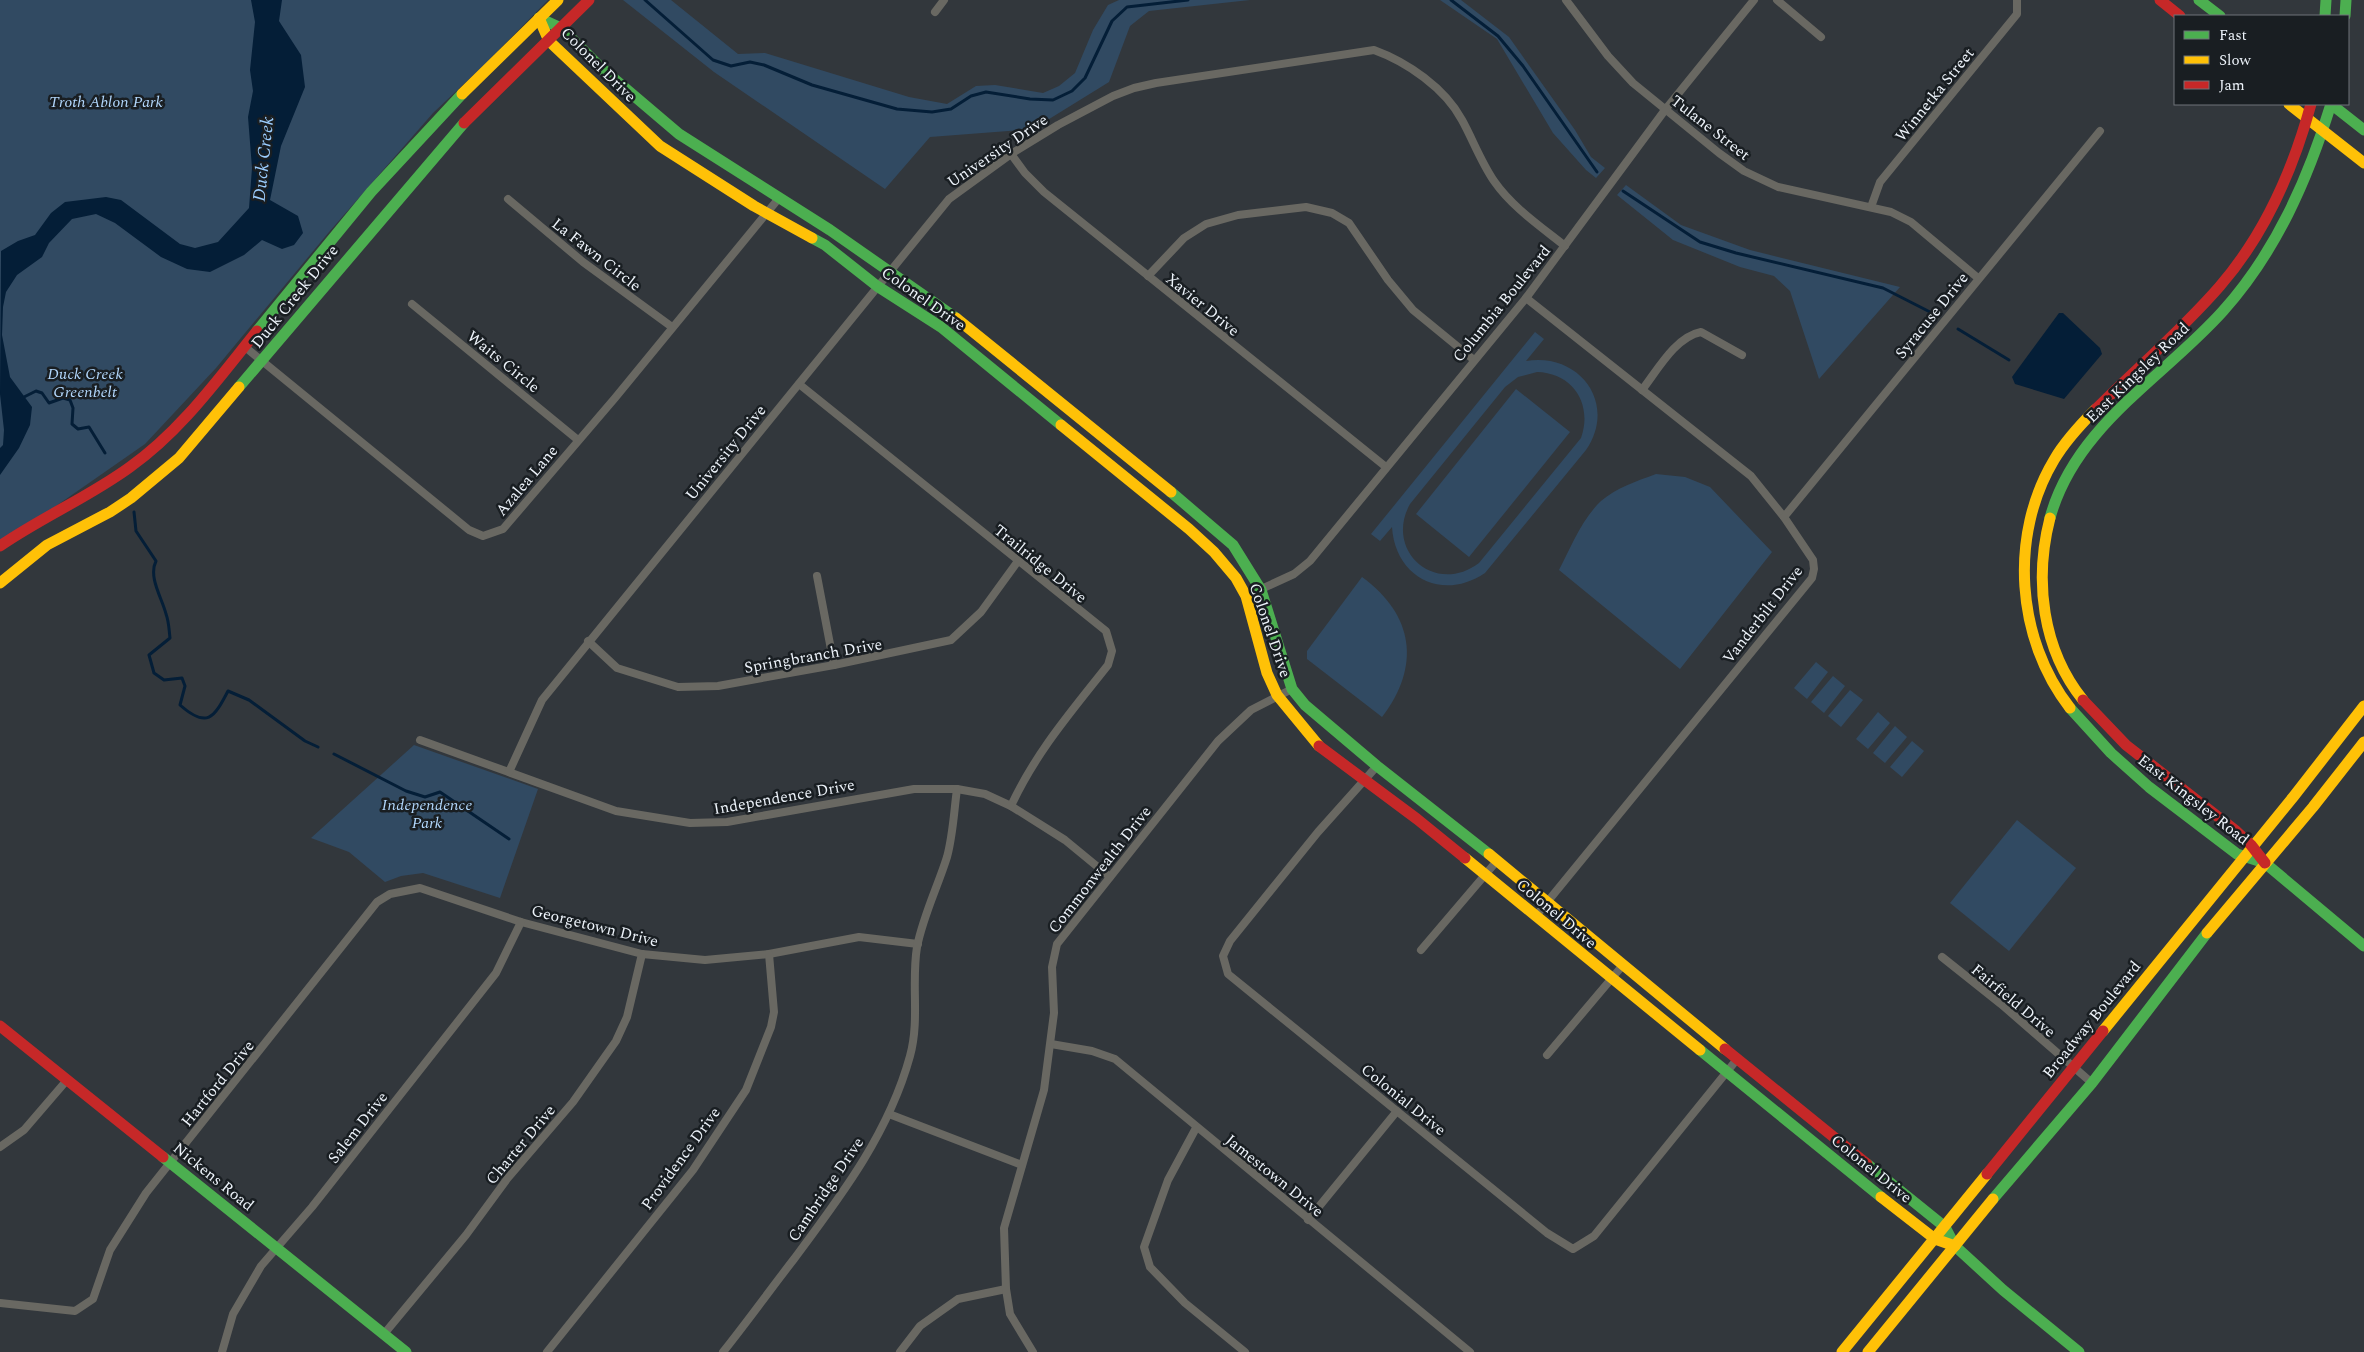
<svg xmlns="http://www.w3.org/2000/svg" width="2364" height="1352" viewBox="0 0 2364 1352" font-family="Spectral,serif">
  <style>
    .green { fill: #314a62; fill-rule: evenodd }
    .water { fill: #041e37 }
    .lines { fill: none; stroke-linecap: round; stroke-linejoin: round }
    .stream { stroke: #041e37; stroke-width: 3 }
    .street { stroke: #696862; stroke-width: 8 }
    .fast { stroke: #4caf50; stroke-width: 11 }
    .slow { stroke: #ffc107; stroke-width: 11 }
    .jam { stroke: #c62828; stroke-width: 11 }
    .labels { text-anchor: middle; stroke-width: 5; stroke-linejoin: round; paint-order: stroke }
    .street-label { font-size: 16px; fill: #edf3fa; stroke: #191e22 }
    .park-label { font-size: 16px; font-style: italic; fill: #b1d6fb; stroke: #191e22 }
    .water-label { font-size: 18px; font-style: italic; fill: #9cceff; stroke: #191e22 }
  </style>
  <rect width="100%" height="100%" fill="#32373c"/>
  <g class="green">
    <polygon points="0,0 548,0 484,65 433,113 329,232 216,368 145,444 0,545"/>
    <polygon points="623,0 671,0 738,54 765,53 909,97 947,104 976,86 995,85 1043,93 1059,86 1075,73 1093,30 1108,5 1119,0 1250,0 1149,11 1130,26 1109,82 1033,129 930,137 885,189 714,72"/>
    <polygon points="1440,0 1461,0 1509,37 1575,130 1591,157 1605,168 1596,178 1586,170 1553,133 1497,39"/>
    <polygon points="1626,185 1681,225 1750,250 1900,287 1819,379 1790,291 1774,276 1740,267 1673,240 1617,195"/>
    <path d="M1535,332L1544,339L1526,361C1579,352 1618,403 1586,450L1485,573C1442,602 1395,577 1392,527L1380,541L1371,534ZM1537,372C1573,373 1593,404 1581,438L1479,563C1435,596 1384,551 1410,504L1505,387L1518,377Z"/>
    <polygon points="1516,389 1570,432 1469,557 1416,514"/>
    <path d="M1656,474L1685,477L1710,487L1772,552L1680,669L1559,570C1571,547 1582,519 1601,501C1616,488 1637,481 1656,474Z"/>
    <path d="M1362,577C1414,615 1421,666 1382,717L1307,659V651Z"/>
    <polygon points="1816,662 1828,672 1807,699 1794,688"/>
    <polygon points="1833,676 1845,686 1824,713 1811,702"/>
    <polygon points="1850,690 1863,700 1841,727 1828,716"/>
    <polygon points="1878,712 1890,723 1868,749 1856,739"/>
    <polygon points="1895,726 1907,737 1885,763 1873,753"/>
    <polygon points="1912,741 1924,751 1902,777 1890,767"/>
    <polygon points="414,745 538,789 500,898 423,873 401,876 385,882 349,852 311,838"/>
    <polygon points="2017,820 2076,868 2009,951 1950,903"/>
  </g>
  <g class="water">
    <polygon points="251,0 282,0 279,21 301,55 305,87 281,146 270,200 298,216 303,233 294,245 282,249 262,240 244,255 210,272 187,269 161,257 115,223 96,214 72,219 49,243 42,257 17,275 6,292 3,307 2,335 10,377 32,407 30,425 19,448 0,475 0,448 3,445 4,430 0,394 1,251 18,241 35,235 51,213 65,202 106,197 121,200 180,244 195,248 218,242 249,208 252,168 248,117 253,91 250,70 255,22"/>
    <polygon points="2059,313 2063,313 2100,348 2102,354 2064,399 2015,384 2012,377"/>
  </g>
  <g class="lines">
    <g class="stream">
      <polyline points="645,0 713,60 731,66 750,62 764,65 812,85 897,109 932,112 951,109 971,96 986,92 1030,99 1053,100 1072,91 1085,78 1112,21 1127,7 1188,0"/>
      <polyline points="1451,0 1498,36 1523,66 1597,172"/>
      <polyline points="1623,191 1700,242 1736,253 1883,288 1932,313"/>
      <polyline points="1958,329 2009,360"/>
      <polyline points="22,398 36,391 42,393 49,403 63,398 70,400 73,408 72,424 78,429 89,427 105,453"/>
      <path d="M134,512L136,531L156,561C148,577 162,598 166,614C169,622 169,630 170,638L149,655L154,673L164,680L182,678L185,686L180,705C207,729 214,718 228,691L249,700L305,741L318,747"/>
      <polyline points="334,754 406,791 425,797 440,792 509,839"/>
    </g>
    <g class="street">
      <polyline points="1566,0 1608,56 1633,83 1719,153 1744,171 1778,187 1891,212 1911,222 1978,278"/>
      <polyline points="1777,0 1821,37"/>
      <polyline points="935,12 944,0"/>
      <polyline points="1011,154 1025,173 1044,192 1386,467"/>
      <polyline points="508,199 583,262 672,327"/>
      <polyline points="1871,207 1880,182 2017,14 2017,0"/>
      <polyline points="1148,276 1184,238 1206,224 1238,215 1306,207 1332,213 1349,223 1388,280 1413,310 1474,360"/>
      <polyline points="1526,298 1751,476 1784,517 1813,560 1814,569 1812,578 1535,917"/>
      <polyline points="412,304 578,440"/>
      <polyline points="245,347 469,530 483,536 503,529 615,398 779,198"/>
      <path d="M799,384L1106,631L1112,651L1108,665C1071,712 1036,752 1011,806"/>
      <path d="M1642,390C1657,371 1675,337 1701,332L1742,355"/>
      <polyline points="1784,517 2100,131"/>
      <polyline points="817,576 834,665"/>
      <polyline points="1246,596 1294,574 1310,561 1526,298 1665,110 1754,0"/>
      <polyline points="588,641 617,668 678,687 718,686 834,665 951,640 981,612 1018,561"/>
      <polyline points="420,740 616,811 690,823 727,822 914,789 957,789 985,794 1011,806 1065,840 1110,877"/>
      <polyline points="1377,766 1318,832 1230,941 1223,956 1228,974 1547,1233 1573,1249 1594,1236 1738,1058"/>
      <path d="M509,772L542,700L949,199L1011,154L1058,125L1113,96L1134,88L1156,83L1374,50C1407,62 1445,88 1462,120C1473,140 1481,162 1494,181C1512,207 1540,226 1565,246"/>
      <polyline points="1421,950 1496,862"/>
      <polyline points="1942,957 2001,1004 2092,1083"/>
      <polyline points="1051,1044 1092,1051 1115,1059 1470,1352"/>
      <polyline points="1547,1055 1623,965"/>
      <polyline points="889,1114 1022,1165"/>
      <polyline points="1196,1128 1168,1180 1144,1247 1150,1267 1185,1303 1245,1352"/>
      <polyline points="0,1147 24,1130 67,1080"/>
      <polyline points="1308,1220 1397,1111"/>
      <polyline points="0,1303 75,1311 93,1299 110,1250 146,1193 377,902 390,894 420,888 521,922 642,954 705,960 769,954 859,937 918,944"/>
      <polyline points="384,1334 466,1235 507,1179 573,1102 616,1041 627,1017 642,954"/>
      <polyline points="222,1352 233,1314 261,1266 312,1207 496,973 521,922"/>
      <polyline points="547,1352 693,1170 746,1090 771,1027 774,1012 769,954"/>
      <path d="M723,1352C747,1322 770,1290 794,1259C841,1196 889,1133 910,1056C920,1020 911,983 917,947C923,916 938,886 947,857C953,835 954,811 957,789"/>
      <polyline points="900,1352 920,1326 958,1299 1006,1289"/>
      <polyline points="1033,1352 1010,1314 1006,1289 1004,1228 1044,1090 1054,1013 1052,967 1057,944 1218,741 1251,710 1292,689"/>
    </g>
    <g class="fast">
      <polyline points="2199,0 2220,16"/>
      <polyline points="2325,16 2326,0"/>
      <polyline points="2345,16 2346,0"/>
      <polyline points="539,18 561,28 599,66 679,134 830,230 956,318"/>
      <polyline points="2331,104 2364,130"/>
      <polyline points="812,238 825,245 877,286 941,327 1061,425"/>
      <polyline points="257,331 371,192 462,94"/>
      <polyline points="239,387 464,123"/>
      <polyline points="1171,492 1233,545 1261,590 1292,689 1305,705 1377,766 1489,854"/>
      <path d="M2050,518C2075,426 2163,378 2223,311C2276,252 2308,179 2331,104"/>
      <polyline points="2070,708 2111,753 2149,787 2237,854 2265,863"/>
      <polyline points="2265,863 2364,946"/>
      <polyline points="1700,1050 1881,1197"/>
      <polyline points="163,1157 406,1352"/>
      <polyline points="1867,1164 1945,1227 1955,1246 2003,1290 2079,1352"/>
      <polyline points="1993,1199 2092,1083 2207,933"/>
    </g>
    <g class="slow">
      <polyline points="539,18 549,41 660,146 754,206 812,238"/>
      <polyline points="462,94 558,0"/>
      <polyline points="2289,104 2364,163"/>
      <polyline points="956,318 1171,492"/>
      <polyline points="1061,425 1189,529 1214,552 1236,578 1246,596 1267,673 1277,695 1319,746"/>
      <path d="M2050,518C2034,580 2042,649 2083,700"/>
      <polyline points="0,583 47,545 110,512 131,498 179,458 239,387"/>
      <path d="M2070,708C2016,639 2009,535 2054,460C2065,441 2081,424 2096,409"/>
      <polyline points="1489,854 1725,1049"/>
      <polyline points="1465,858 1700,1050"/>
      <polyline points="2207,933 2313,807 2364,742"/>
      <polyline points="2103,1031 2294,796 2364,706"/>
      <polyline points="1881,1197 1935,1239 1955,1246"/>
      <polyline points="1842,1352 1987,1174"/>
      <polyline points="1868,1352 1993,1199"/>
    </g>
    <g class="jam">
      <polyline points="2160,0 2180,16"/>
      <polyline points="464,123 589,0"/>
      <path d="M2096,409C2137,368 2182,330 2220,286C2265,234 2293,170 2311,104"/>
      <path d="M0,546C42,517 89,497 130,467C181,431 218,379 257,331"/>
      <polyline points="2083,700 2126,745 2235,830 2251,845 2265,863"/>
      <polyline points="1319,746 1417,819 1465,858"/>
      <polyline points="0,1026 163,1157"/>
      <polyline points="1725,1049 1867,1164"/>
      <polyline points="1987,1174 2103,1031"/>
    </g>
  </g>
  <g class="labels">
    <g class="street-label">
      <text transform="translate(599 64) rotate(45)" y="6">Colonel Drive</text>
      <text transform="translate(1934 94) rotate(-51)" y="6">Winnetka Street</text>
      <text transform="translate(1711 127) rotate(38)" y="6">Tulane Street</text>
      <text transform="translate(997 150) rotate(-34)" y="6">University Drive</text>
      <text transform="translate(597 254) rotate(38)" y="6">La Fawn Circle</text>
      <text transform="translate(294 296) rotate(-51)" y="6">Duck Creek Drive</text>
      <text transform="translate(924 298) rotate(35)" y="6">Colonel Drive</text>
      <text transform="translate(1501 303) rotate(-51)" y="6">Columbia Boulevard</text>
      <text transform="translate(1203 304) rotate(39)" y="6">Xavier Drive</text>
      <text transform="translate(1931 315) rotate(-51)" y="6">Syracuse Drive</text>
      <text transform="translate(504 361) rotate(39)" y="6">Waits Circle</text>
      <text transform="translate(2137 372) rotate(-44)" y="6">East Kingsley Road</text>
      <text transform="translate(725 452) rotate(-51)" y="6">University Drive</text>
      <text transform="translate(526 480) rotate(-50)" y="6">Azalea Lane</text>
      <text transform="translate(1041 563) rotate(39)" y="6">Trailridge Drive</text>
      <text transform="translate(1762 614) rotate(-52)" y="6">Vanderbilt Drive</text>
      <text transform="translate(1271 630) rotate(71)" y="6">Colonel Drive</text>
      <text transform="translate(813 655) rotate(-10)" y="6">Springbranch Drive</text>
      <text transform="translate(784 796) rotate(-10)" y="6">Independence Drive</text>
      <text transform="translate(2194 799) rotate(38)" y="6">East Kingsley Road</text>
      <text transform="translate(1099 869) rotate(-52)" y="6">Commonwealth Drive</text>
      <text transform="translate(1557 913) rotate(40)" y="6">Colonel Drive</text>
      <text transform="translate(595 925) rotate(14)" y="6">Georgetown Drive</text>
      <text transform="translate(2014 1000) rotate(40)" y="6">Fairfield Drive</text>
      <text transform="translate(2091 1019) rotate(-51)" y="6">Broadway Boulevard</text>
      <text transform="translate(217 1083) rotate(-51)" y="6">Hartford Drive</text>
      <text transform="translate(1404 1099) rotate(39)" y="6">Colonial Drive</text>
      <text transform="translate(357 1127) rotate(-52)" y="6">Salem Drive</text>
      <text transform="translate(520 1144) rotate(-50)" y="6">Charter Drive</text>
      <text transform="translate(680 1158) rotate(-54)" y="6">Providence Drive</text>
      <text transform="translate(1872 1168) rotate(39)" y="6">Colonel Drive</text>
      <text transform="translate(1275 1175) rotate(39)" y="6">Jamestown Drive</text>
      <text transform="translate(214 1176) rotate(39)" y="6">Nickens Road</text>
      <text transform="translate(825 1189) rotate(-56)" y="6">Cambridge Drive</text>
    </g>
    <g class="park-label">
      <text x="106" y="107">Troth Ablon Park</text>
      <text x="85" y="379">Duck Creek<tspan x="85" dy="18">Greenbelt</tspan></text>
      <text x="427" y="810">Independence<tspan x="427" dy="18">Park</tspan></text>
    </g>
    <g class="water-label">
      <text transform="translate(263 159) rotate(-84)" y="6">Duck Creek</text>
    </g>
  </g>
  <rect x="2174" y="15" width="175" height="90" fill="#191e22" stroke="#6e7378"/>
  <rect x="2184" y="31" width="25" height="8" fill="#4caf50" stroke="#6e7378"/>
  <text x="2219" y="40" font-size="15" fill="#edf3fa">Fast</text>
  <rect x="2184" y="56" width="25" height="8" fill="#ffc107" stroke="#6e7378"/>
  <text x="2219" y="65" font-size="15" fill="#edf3fa">Slow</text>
  <rect x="2184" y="81" width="25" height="8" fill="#c62828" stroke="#6e7378"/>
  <text x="2219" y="90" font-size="15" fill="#edf3fa">Jam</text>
</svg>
